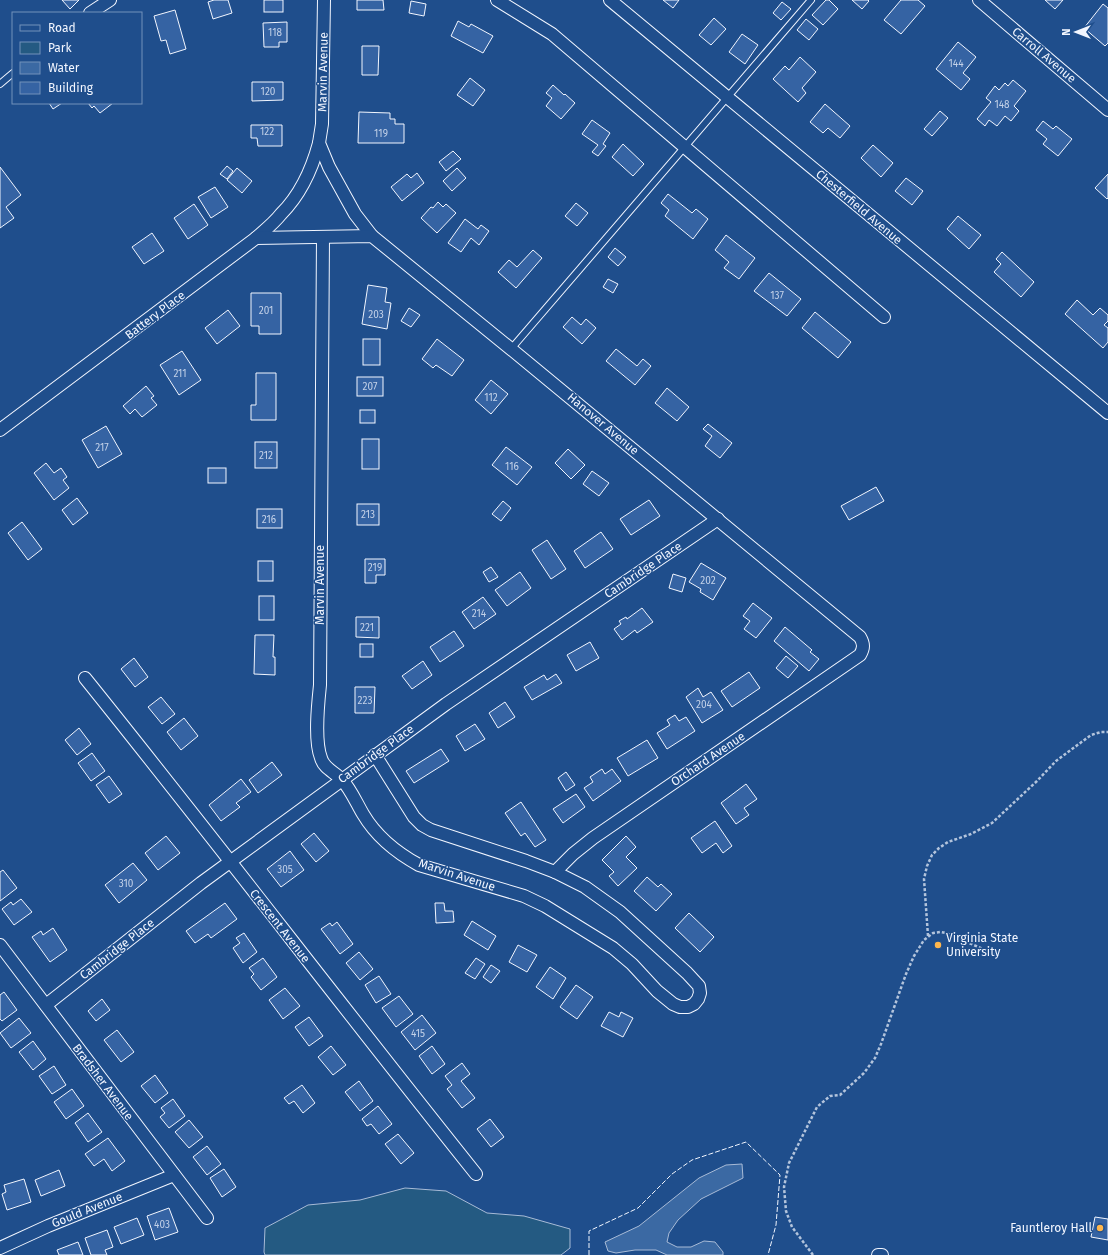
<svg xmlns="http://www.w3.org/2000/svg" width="1108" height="1255" viewBox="0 0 1108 1255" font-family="'Fira Sans',sans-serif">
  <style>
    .green { fill: #245a82; stroke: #a8bbd7 }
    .water { fill: #3b69a3; stroke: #a8bbd7 }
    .building { fill: #3563a3; stroke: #f2f6ff }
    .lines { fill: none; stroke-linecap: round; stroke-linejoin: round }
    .service-casing { stroke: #f2f6ff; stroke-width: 8 }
    .minor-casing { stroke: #f2f6ff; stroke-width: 14 }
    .path { stroke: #b3c4dc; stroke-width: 2.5; stroke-dasharray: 3 2; stroke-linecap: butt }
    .service { stroke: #1f4e8c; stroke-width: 6 }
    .minor { stroke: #1f4e8c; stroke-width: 12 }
    .fence { stroke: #f2f6ff; stroke-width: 1; stroke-dasharray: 5 2; stroke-linecap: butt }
    .poi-dot { fill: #ffb74d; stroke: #1f4e8c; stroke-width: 1.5 }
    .labels { text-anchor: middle; stroke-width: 3; stroke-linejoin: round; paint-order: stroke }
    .number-label { font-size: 10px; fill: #c3d1e8 }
    .street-label { font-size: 12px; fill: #f2f6ff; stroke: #1f4e8c }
    .poi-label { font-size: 12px; fill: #f2f6ff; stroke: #1f4e8c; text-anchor: start }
  </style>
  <rect width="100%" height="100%" fill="#1f4e8c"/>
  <polygon class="green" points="405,1188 446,1191 487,1213 524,1216 570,1229 570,1248 561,1255 265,1255 264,1252 265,1228 308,1205 360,1200"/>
  <polygon class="water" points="742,1164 743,1178 701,1199 678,1220 669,1233 667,1242 677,1247 691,1247 704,1241 715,1242 723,1252 723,1255 667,1255 656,1250 635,1250 616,1253 608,1251 605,1242 639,1226 699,1178 726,1165"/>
  <g class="building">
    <polygon points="62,0 79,0 70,9"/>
    <polygon points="214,0 228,0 232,13 213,19 208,2"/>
    <rect x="264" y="0" width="19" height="12"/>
    <polygon points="357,0 383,0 384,10 357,10"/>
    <polygon points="663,0 679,0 673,8"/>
    <polygon points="826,0 829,0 838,9 823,25 812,15"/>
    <polygon points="852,0 868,0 869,1 862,9"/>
    <polygon points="901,0 918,0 925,6 901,34 884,20"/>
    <polygon points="1045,0 1063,0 1055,9"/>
    <polygon points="411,1 426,4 424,16 409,13"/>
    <polygon points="782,2 791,9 781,20 773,13"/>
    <polygon points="1103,4 1108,8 1108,43 1105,46 1084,28"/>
    <polygon points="175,10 186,49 170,54 166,40 161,41 154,16"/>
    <polygon points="714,18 726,29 711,45 699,35"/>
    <polygon points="806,19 818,29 809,40 797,30"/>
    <polygon points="458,21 469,27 471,24 493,36 483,53 451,36"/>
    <polygon points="287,22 287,42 279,42 279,47 264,47 263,23"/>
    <polygon points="742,34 758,45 745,64 729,52"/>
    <polygon points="958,42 976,57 963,73 970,79 961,90 936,69"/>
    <polygon points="362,46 379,46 378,75 362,75"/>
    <polygon points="800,57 816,72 802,88 806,93 798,102 773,79 785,66 789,70"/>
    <polygon points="470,78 485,90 473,106 457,95"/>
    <polygon points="1013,80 1026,91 1014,106 1019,111 1011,121 1005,116 997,126 989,120 985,126 977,119 991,102 986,98 995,86 999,90 1005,83 1008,86"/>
    <polygon points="252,82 283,82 283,100 252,101"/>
    <polygon points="553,85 564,95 565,94 575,103 561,119 546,106 552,98 546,93"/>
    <polygon points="49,103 62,103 53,109"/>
    <polygon points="88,103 113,103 100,113 94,106 92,108"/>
    <polygon points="825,104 850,126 840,138 828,128 823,133 810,122"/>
    <polygon points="940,111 948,118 932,136 924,129"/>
    <polygon points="359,112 390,113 390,119 395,119 395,124 404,124 404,143 358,143"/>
    <polygon points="592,120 610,133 603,144 606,146 598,156 592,152 598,145 582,134"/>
    <polygon points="1043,121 1053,129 1056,126 1072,139 1058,156 1043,144 1047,139 1036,130"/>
    <polygon points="251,125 282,125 282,146 258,146 257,138 251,138"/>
    <polygon points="623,144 644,164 633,176 612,157"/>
    <polygon points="873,145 893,163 881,177 861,158"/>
    <polygon points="453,151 461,159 446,171 439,162"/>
    <polygon points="227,166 233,171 227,179 220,174"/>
    <polygon points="0,167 21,195 6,207 14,218 0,228"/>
    <polygon points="237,168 252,181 242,193 227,180"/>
    <polygon points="457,168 466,178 452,191 443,181"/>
    <polygon points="417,173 424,183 402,201 391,187 407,174 411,178"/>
    <polygon points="1108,174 1108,198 1107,199 1095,188"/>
    <polygon points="906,178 923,191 912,205 895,191"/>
    <polygon points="215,187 228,207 211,218 198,197"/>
    <polygon points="668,194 692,213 696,209 708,219 693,239 665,216 669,210 661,203"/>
    <polygon points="438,202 443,207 446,204 456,213 437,233 421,218 431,207 433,208"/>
    <polygon points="576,203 588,213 577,226 565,216"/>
    <polygon points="194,204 208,225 188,239 174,218"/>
    <polygon points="958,216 981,235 969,249 947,229"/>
    <polygon points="465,219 478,229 481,225 489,231 479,245 471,238 461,252 448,243"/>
    <polygon points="152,233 164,251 144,264 132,247"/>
    <polygon points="726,235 755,258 739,279 724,268 729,262 715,250"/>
    <polygon points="615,248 626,257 618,266 608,257"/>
    <polygon points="533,250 542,258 516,288 498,272 509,260 517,267"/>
    <polygon points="1002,252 1034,282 1021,297 994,272 1001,264 996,259"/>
    <polygon points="769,273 801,299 787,316 754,291"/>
    <polygon points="608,279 618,284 613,293 603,287"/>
    <polygon points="368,285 387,288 385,302 391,303 387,329 362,324"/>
    <polygon points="251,293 281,293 281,334 259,334 259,326 251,326"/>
    <polygon points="1077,300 1093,315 1100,308 1108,315 1108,321 1104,325 1108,328 1108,342 1103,348 1065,314"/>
    <polygon points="409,308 420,315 411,327 401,321"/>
    <polygon points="228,310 240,326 217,344 205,328"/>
    <polygon points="815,312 851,342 838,358 802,328"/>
    <polygon points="572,317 581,325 586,319 596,328 582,344 563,327"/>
    <rect x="363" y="339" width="17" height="26"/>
    <polygon points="437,339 464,360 452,376 436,365 433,368 422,359"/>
    <polygon points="616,349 637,366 643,359 651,366 635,385 606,361"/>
    <polygon points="182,351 201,380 179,395 160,365"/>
    <polygon points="256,373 276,373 276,420 251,420 251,405 256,405"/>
    <rect x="357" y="377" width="26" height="19"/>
    <polygon points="491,380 508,394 491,414 475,400"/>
    <polygon points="146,386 154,396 151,398 157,405 142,417 135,409 130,414 123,406"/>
    <polygon points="667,388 689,407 677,421 655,403"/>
    <rect x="360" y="410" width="15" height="13"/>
    <polygon points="708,424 732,443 720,458 705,446 712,436 703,429"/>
    <polygon points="106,426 122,454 98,468 82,440"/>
    <rect x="362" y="439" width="17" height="30"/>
    <rect x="255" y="442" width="22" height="26"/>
    <polygon points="506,447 532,467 517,485 492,465"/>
    <polygon points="568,449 585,465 571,479 555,463"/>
    <polygon points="46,463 54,473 61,468 67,477 63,480 69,488 54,500 34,473"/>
    <rect x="208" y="468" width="18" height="15"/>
    <polygon points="592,471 609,483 599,496 583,484"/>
    <polygon points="876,487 884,501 849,520 841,506"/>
    <polygon points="77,498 88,513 73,525 62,510"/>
    <polygon points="649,500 660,516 631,535 620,519"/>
    <polygon points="503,501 511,508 501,521 492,514"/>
    <rect x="357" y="504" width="22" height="21"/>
    <rect x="257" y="509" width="25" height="19"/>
    <polygon points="22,522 42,549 28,560 8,533"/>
    <polygon points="601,532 613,549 585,568 574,551"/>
    <polygon points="547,540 566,569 551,579 532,550"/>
    <polygon points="365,559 385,559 385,575 376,575 376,583 365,583"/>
    <rect x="258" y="561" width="15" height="20"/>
    <polygon points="701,563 726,578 713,600 700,592 701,589 689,582"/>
    <polygon points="491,567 498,577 489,582 483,572"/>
    <polygon points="520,572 531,588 507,606 495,590"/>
    <polygon points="673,574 686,578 682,592 669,588"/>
    <rect x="259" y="596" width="15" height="24"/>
    <polygon points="483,597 496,614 474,629 462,612"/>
    <polygon points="753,603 772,618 756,638 744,629 750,621 743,616"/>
    <polygon points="642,608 653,622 637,633 635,630 622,640 614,629 621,624 619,621 626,617 627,619"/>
    <polygon points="356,617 379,617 379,638 356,637"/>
    <polygon points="785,627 812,650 810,652 819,659 809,671 774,641"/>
    <polygon points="454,631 464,646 440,662 430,647"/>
    <polygon points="255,635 274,635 273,657 275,657 275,675 254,674"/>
    <polygon points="590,642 599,658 576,671 567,655"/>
    <rect x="360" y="644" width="13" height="13"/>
    <polygon points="786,656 798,666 788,678 776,668"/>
    <polygon points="134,658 148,677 135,687 121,669"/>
    <polygon points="423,661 432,675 412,689 402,676"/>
    <polygon points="749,672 760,688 732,707 721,691"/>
    <polygon points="556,674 562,683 532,700 524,687 544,675 547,680"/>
    <polygon points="355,687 375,687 374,713 355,713"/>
    <polygon points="698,688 703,697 711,692 723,710 702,723 686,697"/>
    <polygon points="161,697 175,714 162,724 148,707"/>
    <polygon points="505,702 515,717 498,728 489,713"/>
    <polygon points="675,715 679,721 686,717 695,731 667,749 657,733 670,725 667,720"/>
    <polygon points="184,718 198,736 181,750 167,732"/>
    <polygon points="475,724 485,739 465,751 456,736"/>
    <polygon points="79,728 91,744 77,755 65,740"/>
    <polygon points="647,740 658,758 628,776 617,758"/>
    <polygon points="441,749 449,761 414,783 406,771"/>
    <polygon points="92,753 105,771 91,781 78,763"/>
    <polygon points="272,762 282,775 258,793 249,780"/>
    <polygon points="602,769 605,774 612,769 621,781 593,801 584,788 593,782 590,777"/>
    <polygon points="566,772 575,785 566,791 558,778"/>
    <polygon points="109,776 122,794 109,803 96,785"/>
    <polygon points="241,779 251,792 236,803 240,807 221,821 209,805"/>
    <polygon points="746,784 757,799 744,808 749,815 736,824 721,803"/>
    <polygon points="576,794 585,807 563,823 553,809"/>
    <polygon points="521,802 546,840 535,847 525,833 521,836 505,813"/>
    <polygon points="715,821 732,846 723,853 716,843 702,853 691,838"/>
    <polygon points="314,833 329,851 316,862 301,844"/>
    <polygon points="166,836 180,853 158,870 145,853"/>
    <polygon points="626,836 636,847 626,857 637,868 618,886 609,876 614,872 602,860"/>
    <polygon points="290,851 304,870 281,887 267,869"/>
    <polygon points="133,863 147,880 119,903 105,885"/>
    <polygon points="3,870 17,888 0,901 0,872"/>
    <polygon points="647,877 658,887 661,884 672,894 656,911 634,891"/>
    <polygon points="21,899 32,912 14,925 2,909 11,902 13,905"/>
    <polygon points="225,903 237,919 211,938 208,934 195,943 186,931"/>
    <polygon points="435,903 444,903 445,911 453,911 454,922 436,923"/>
    <polygon points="689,913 714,937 700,952 675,928"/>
    <polygon points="472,921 496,936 488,950 464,935"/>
    <polygon points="337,922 353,944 340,954 321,929 330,923 332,926"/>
    <polygon points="53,928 67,950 50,962 32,937 41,931 43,935"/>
    <polygon points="244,933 257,952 243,963 233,948 240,943 236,938"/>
    <polygon points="518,945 537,955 527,972 509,962"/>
    <polygon points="359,952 373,969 360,980 346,963"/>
    <polygon points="263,958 277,977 261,990 251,977 254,974 249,968"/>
    <polygon points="476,958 485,964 475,979 465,973"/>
    <polygon points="491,965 500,971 491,983 483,977"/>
    <polygon points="550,967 566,978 553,999 536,987"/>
    <polygon points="379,976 391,994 376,1003 365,985"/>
    <polygon points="576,985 593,997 577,1019 560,1007"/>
    <polygon points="285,988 300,1006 283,1019 269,1000"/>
    <polygon points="4,992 17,1010 2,1021 0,1019 0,995"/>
    <polygon points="399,996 413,1014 396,1027 382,1008"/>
    <polygon points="102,999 110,1010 96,1021 88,1011"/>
    <polygon points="609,1012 619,1017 621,1012 633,1018 623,1037 601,1026"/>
    <polygon points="422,1015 436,1033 415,1050 401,1032"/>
    <polygon points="309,1017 323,1036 309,1046 295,1027"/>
    <polygon points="19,1018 31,1033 11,1048 0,1033"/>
    <polygon points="117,1030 134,1052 121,1062 104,1040"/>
    <polygon points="33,1041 46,1059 33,1070 19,1052"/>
    <polygon points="331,1046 346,1065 333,1075 318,1057"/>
    <polygon points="432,1046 445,1064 432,1074 419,1056"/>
    <polygon points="462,1063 470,1074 461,1081 475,1098 462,1108 447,1089 452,1085 445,1076"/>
    <polygon points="54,1066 66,1085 52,1094 39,1076"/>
    <polygon points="155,1075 168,1093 155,1103 141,1086"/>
    <polygon points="359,1081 373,1101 360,1111 345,1092"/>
    <polygon points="302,1085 315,1103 303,1113 294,1101 289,1104 284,1098"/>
    <polygon points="72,1089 84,1106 66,1119 54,1102"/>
    <polygon points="173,1099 185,1116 169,1128 160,1117 165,1113 161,1108"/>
    <polygon points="378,1106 392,1124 379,1134 371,1124 367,1126 362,1119"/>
    <polygon points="88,1113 102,1132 88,1142 75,1123"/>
    <polygon points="490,1119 504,1137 491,1147 477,1129"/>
    <polygon points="189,1120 203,1137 189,1148 175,1132"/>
    <polygon points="398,1134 414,1153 401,1164 385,1144"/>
    <polygon points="108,1138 125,1161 112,1171 104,1159 94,1166 85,1154"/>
    <polygon points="207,1146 221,1164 207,1175 193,1157"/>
    <polygon points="224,1169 236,1187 222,1197 210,1178"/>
    <polygon points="59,1170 65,1186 41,1196 35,1180"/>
    <polygon points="24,1179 31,1202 7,1210 2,1194 6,1192 4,1185"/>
    <polygon points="169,1208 178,1232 155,1240 147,1216"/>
    <polygon points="1095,1217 1108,1219 1108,1240 1091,1237"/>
    <polygon points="137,1218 144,1235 121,1244 114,1227"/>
    <polygon points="107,1230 113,1247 105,1250 107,1255 91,1255 85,1238"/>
    <polygon points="78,1242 83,1255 59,1255 57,1250"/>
  </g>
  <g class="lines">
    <defs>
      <g id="service">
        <polyline points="0,84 13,73"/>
        <polyline points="511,349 811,0"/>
      </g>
      <g id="minor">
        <polyline points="324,0 322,124 319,143 329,167 355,214 372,236"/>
        <polyline points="497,0 552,34 884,317"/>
        <polyline points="610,0 1108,413"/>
        <polyline points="979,0 1108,110"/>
        <polyline points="90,13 110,0"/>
        <path d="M323,237L320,685C318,704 314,740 321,758C324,769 335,772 342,780C350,788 357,804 363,814C376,836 397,853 419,865L524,896L545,906L613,948L632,964L657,991L673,1004L680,1007H688L694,1004L698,999L700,993L699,986L687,973L620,912L585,887L555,872L526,861L431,830L422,825L414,817L375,755"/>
        <path d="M256,238C265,230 274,223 281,214C300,195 312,169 319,143"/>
        <path d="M0,430L256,238L372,236L511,349L860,637C864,644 864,648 860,655L593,838L573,854L555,872"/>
        <path d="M85,678C217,842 344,1009 476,1174"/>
        <polyline points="0,945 207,1218"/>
        <polyline points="46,1005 201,883 446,704 718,519"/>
        <polyline points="0,1248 48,1226 174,1175"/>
        <polyline points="878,1255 882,1255"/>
      </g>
    </defs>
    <use href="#service" class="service-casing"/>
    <use href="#minor" class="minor-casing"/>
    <g class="path">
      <polyline points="928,936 924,879 927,866 932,855 939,848 948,842 971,834 992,823 1037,781 1056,761 1091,735 1101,732 1108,732"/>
      <polyline points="813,1255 792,1227 786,1211 784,1187 789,1163 817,1107 830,1096 840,1095 864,1073 875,1058 881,1044 906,974 914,956 924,940 933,933 940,932 946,933 999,956"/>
    </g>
    <use href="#service" class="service"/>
    <use href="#minor" class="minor"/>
    <polyline class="fence" points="589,1255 589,1231 638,1208 672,1174 692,1160 746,1142 780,1175 776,1225 768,1255"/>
  </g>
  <g class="poi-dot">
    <circle cx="938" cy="945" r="4"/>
    <circle cx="1100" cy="1228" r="4"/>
  </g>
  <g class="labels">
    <g class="number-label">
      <text x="275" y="36">118</text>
      <text x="956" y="67">144</text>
      <text x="268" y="95">120</text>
      <text x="1002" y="108">148</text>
      <text x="267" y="135">122</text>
      <text x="381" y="137">119</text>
      <text x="777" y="299">137</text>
      <text x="266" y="314">201</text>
      <text x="376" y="318">203</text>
      <text x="180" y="377">211</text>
      <text x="370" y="390">207</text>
      <text x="491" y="401">112</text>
      <text x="102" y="451">217</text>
      <text x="266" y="459">212</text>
      <text x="512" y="470">116</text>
      <text x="368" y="518">213</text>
      <text x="269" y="523">216</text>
      <text x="375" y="571">219</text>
      <text x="708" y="584">202</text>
      <text x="479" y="617">214</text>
      <text x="367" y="631">221</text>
      <text x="365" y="704">223</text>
      <text x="704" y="708">204</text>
      <text x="285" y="873">305</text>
      <text x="126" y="887">310</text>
      <text x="418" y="1037">415</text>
      <text x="162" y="1228">403</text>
    </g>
    <g class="street-label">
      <text transform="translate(1044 55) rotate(40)" y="4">Carroll Avenue</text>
      <text transform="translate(323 72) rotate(-89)" y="4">Marvin Avenue</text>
      <text transform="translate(859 207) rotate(40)" y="4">Chesterfield Avenue</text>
      <text transform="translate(155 315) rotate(-37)" y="4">Battery Place</text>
      <text transform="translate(603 424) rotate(40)" y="4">Hanover Avenue</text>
      <text transform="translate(643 570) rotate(-34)" y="4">Cambridge Place</text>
      <text transform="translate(320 585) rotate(-90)" y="4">Marvin Avenue</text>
      <text transform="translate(376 754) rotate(-36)" y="4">Cambridge Place</text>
      <text transform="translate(708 759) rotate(-34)" y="4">Orchard Avenue</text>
      <text transform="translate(457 875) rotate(18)" y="4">Marvin Avenue</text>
      <text transform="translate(280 926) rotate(52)" y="4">Crescent Avenue</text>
      <text transform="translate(117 949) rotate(-38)" y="4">Cambridge Place</text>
      <text transform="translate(103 1082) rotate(53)" y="4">Bradsher Avenue</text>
      <text transform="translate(87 1210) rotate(-22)" y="4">Gould Avenue</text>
    </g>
    <g class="poi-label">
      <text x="946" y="942">Virginia State<tspan x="946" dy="14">University</tspan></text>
      <text x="1092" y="1232" text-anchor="end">Fauntleroy Hall</text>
    </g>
  </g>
  <rect x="12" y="12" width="130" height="92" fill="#1f4e8c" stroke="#7391ba"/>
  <rect x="20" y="25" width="20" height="6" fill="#1f4e8c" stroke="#7391ba"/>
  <text x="48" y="32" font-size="12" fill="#f2f6ff">Road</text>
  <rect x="20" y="42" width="20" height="12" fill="#245a82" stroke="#7391ba"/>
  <text x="48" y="52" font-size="12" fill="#f2f6ff">Park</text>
  <rect x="20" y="62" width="20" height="12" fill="#3b69a3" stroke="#7391ba"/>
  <text x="48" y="72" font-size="12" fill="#f2f6ff">Water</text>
  <rect x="20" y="82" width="20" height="12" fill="#3563a3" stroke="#7391ba"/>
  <text x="48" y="92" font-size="12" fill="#f2f6ff">Building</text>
  <g transform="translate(1076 32) rotate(270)" stroke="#1f4e8c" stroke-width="3" paint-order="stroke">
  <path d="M0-3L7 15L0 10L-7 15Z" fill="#f2f6ff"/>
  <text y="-6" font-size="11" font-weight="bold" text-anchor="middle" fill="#f2f6ff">N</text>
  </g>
</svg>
